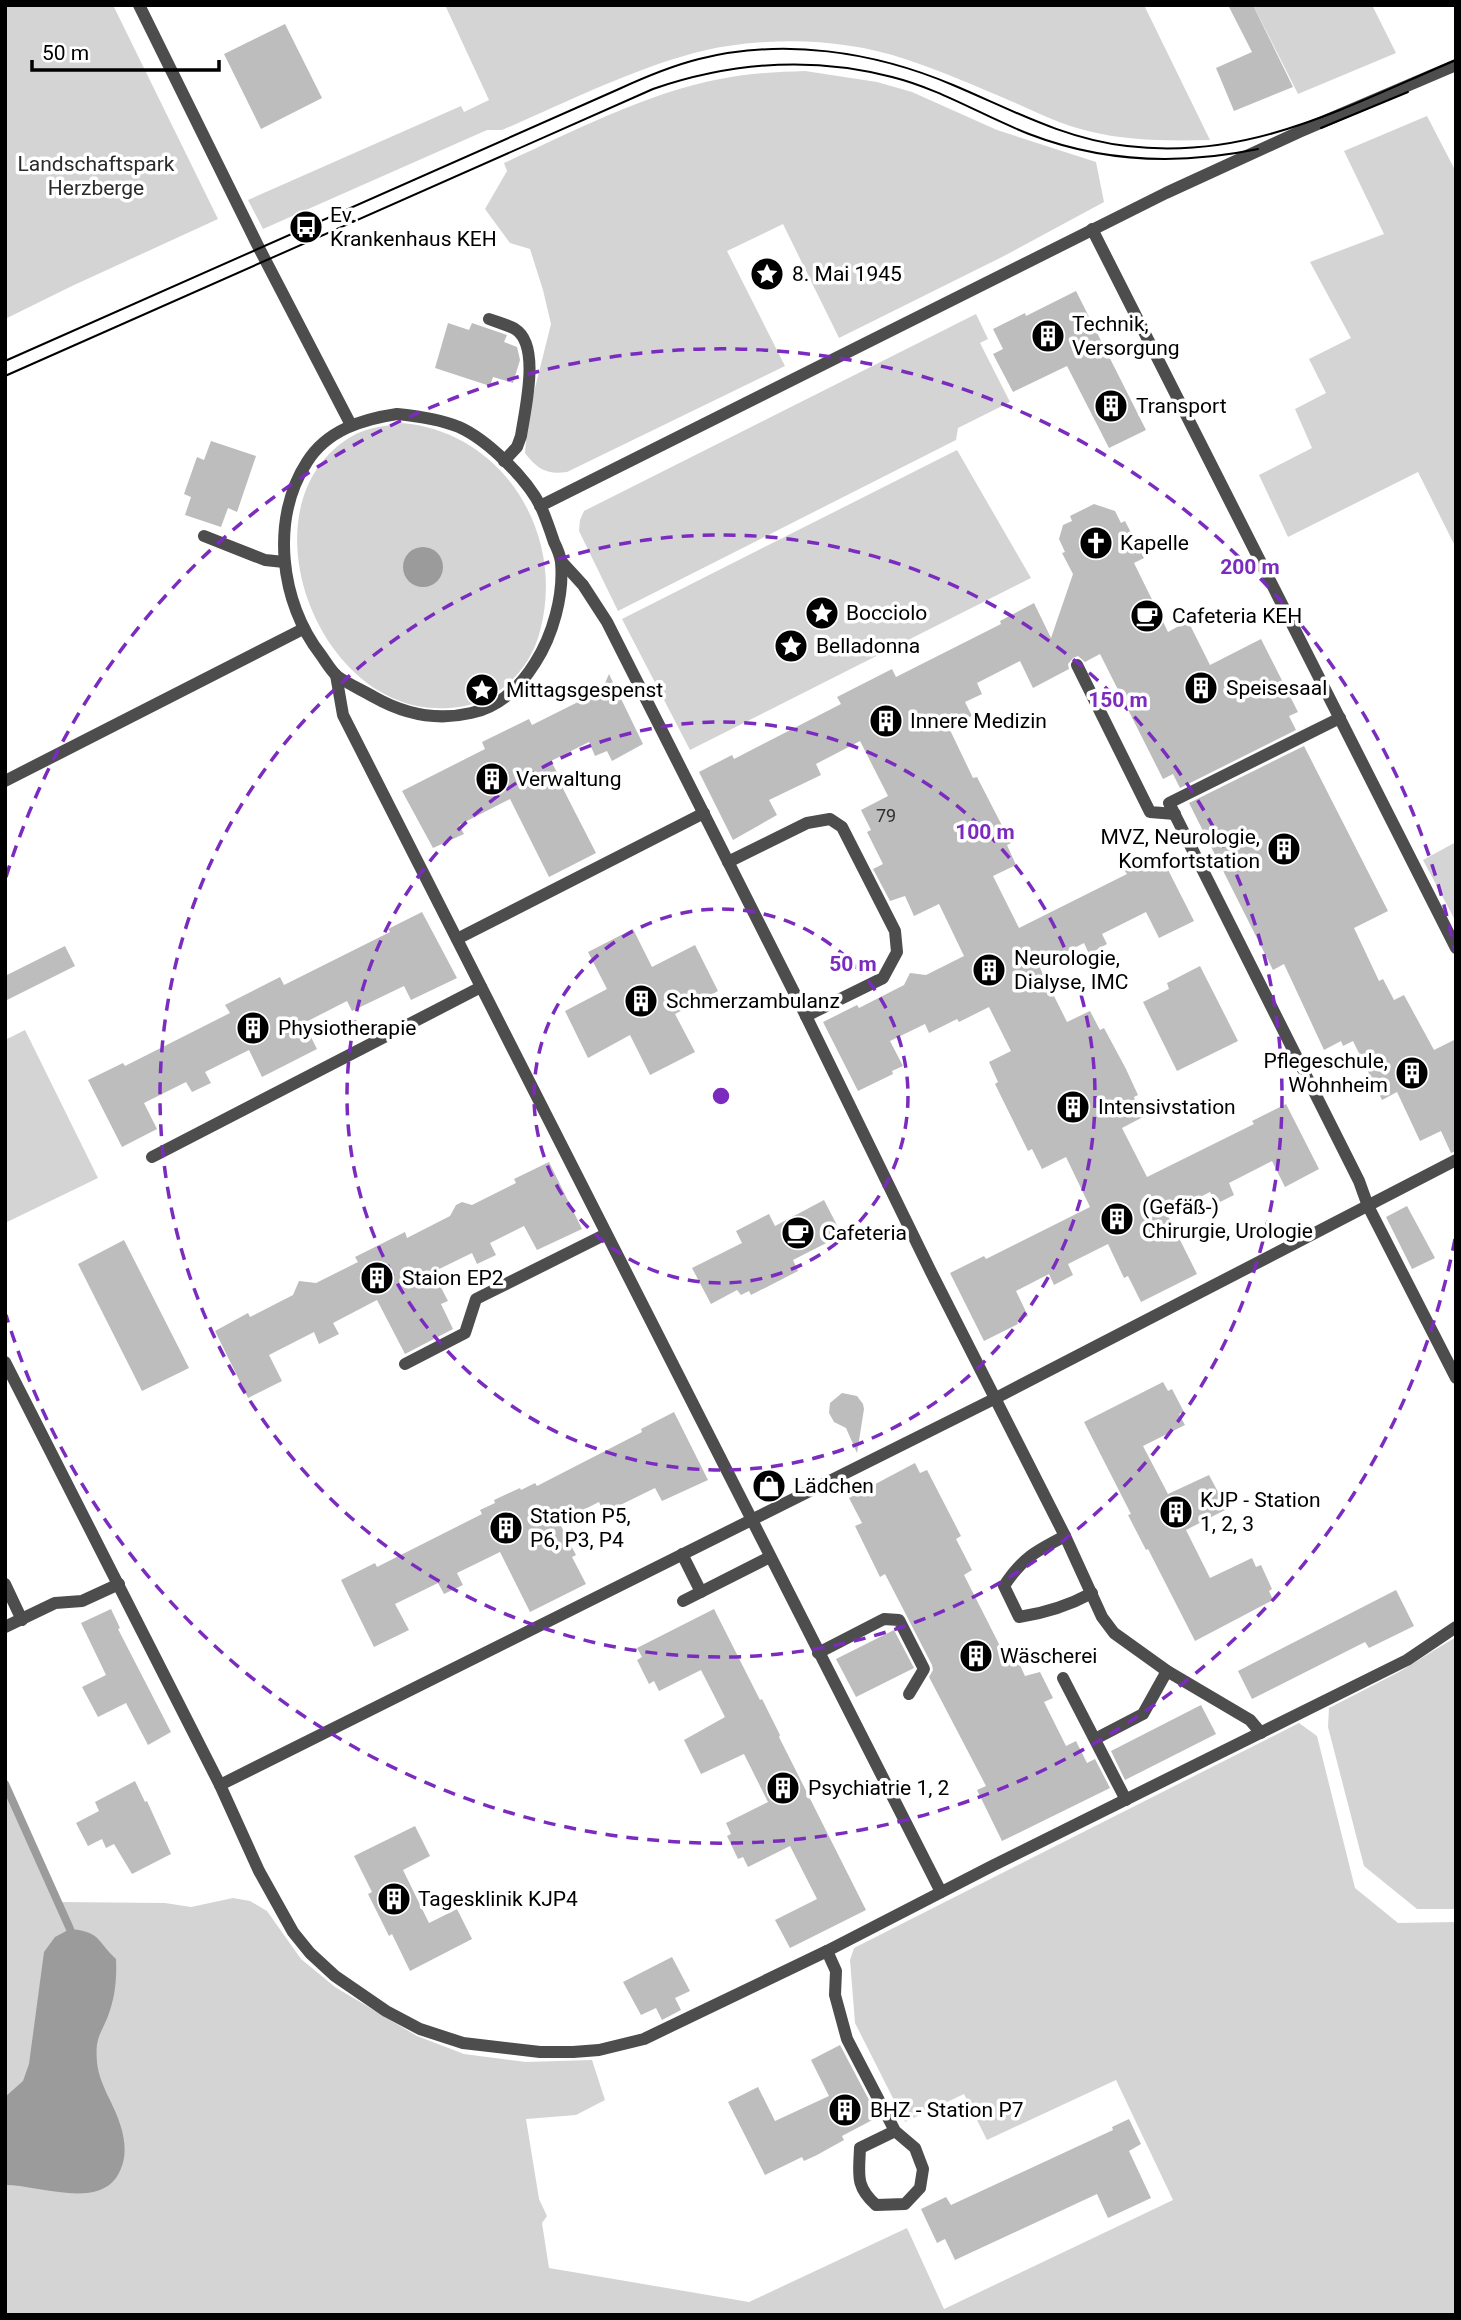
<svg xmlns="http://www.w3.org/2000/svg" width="1461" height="2320" viewBox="0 0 1461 2320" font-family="Roboto,sans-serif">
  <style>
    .green { fill: #d4d4d4 }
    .water { fill: #9b9b9b }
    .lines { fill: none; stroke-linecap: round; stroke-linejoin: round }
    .stream { stroke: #9b9b9b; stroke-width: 8 }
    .building { fill: #bdbdbd }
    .minor { stroke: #4d4d4d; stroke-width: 12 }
    .tram { stroke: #000; stroke-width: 2 }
    .ring { fill: none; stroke: #7b2cbf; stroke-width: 3.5; stroke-dasharray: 12 9 }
    .labels { text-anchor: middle; stroke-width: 7; stroke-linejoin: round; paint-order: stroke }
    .number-label { font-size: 18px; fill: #2f2f2f }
    .park-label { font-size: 21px; fill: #2b2b2b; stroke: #fff }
    .poi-label { font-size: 21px; fill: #000; stroke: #fff; text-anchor: start }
    .centre { fill: #7b2cbf; stroke: #fff; stroke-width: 3.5 }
    .ring-label { font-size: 21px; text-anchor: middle; font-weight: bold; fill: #7b2cbf; stroke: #fff; stroke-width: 7; stroke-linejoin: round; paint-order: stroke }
  </style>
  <rect width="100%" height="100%" fill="#fff"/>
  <g class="green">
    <polygon points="5,5 113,5 218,219 72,286 5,319"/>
    <path d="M445,5H1144L1210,140C1169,141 1127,141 1088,131C1062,125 1038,113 1013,102C978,87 942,71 905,59C840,37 760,36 694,53C628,71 565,103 502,130H487L263,229L248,200L461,106L464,112L489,100Z"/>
    <polygon points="1253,5 1372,5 1396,53 1298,94"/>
    <path d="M805,71L877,82L912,92L997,130L1096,162L1104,202L1004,256L839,338L783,224L727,251L785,366L567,472C547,475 537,469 525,453L528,416L551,324L543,290L530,249L510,243L485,209L507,171L504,163C572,132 646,93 720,79C748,73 776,72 805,71Z"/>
    <polygon points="1427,116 1456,172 1456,548 1418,472 1288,537 1259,475 1312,448 1295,409 1326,393 1309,359 1351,338 1310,262 1384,234 1344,151"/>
    <polygon points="976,314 988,339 980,343 1010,402 958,428 956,440 618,611 579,531 580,520 584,511"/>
    <path d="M402,423C504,432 566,535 540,631C532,663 510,688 481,701C467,707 450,709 434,708C311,702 240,496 356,434C370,427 387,426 402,423Z"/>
    <polygon points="957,450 1031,578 690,750 622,619"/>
    <polygon points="1456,842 1456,922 1423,860"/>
    <polygon points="25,1030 98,1178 5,1223 5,1040"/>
    <polygon points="1456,1637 1456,1909 1417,1909 1364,1866 1328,1727 1329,1708 1399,1672"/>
    <polygon points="1299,1723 1317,1736 1355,1888 1398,1923 1456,1922 1456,2315 5,2315 5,1784 58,1902 165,1903 191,1907 233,1898 250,1901 267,1911 301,1959 335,1987 417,2036 464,2054 526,2062 592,2060 605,2100 576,2115 526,2119 539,2199 547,2216 542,2223 549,2268 749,2302 907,2228 944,2309 1173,2200 1116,2080 987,2140 964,2094 905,2122 855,2023 850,1960 854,1948"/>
  </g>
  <g class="water">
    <circle cx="423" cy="567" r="20"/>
    <path d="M70,1929C101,1932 96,1940 116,1959C117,1979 115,1998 108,2016C100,2036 95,2038 97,2062C99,2085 115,2105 121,2127C126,2144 127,2162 116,2178C94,2208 38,2185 5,2185V2097L23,2081L29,2064L44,1952L55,1937Z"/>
  </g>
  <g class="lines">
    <polyline class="stream" points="5,1784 70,1929"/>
  </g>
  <g class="building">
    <polygon points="1228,5 1253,5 1293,87 1234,111 1216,68 1252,52"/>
    <polygon points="285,24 322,98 261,129 224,54"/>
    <polygon points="1076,291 1146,430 1109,448 1067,366 1013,392 993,354 1003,349 993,329 1025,313 1026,316"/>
    <polygon points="448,323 469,330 472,323 507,335 504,342 517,347 520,360 513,383 493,377 490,386 435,368"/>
    <polygon points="211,441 256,456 237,512 228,508 221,527 185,515 191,497 184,494 197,457 204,460"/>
    <polygon points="1094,504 1115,511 1121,523 1125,521 1144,558 1134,563 1168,632 1188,621 1210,665 1261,639 1298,712 1289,716 1296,730 1180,788 1173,774 1163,779 1100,654 1085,662 1078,656 1073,658 1068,664 1069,669 1033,688 1020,661 977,683 982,694 965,702 972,716 951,726 953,729 950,730 973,778 977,777 1011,843 1007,845 1016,865 993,876 1019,928 1127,874 1125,871 1160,854 1194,921 1159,938 1146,912 1102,934 1107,944 1089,954 1084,943 1039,966 1067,1022 1090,1011 1100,1030 1104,1028 1126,1069 1138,1095 1134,1097 1143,1117 1122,1128 1147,1177 1254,1124 1252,1121 1286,1104 1319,1169 1285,1187 1272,1161 1229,1183 1234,1195 1216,1204 1210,1192 1167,1214 1197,1274 1141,1302 1128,1276 1124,1278 1108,1244 1068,1264 1073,1275 1054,1285 1049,1274 1016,1291 1028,1316 1017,1321 1018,1324 984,1341 950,1273 984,1256 986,1259 1090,1207 1066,1157 1042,1169 1032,1149 1028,1151 995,1084 998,1082 989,1062 1011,1051 989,1007 959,1022 957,1019 929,1033 925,1024 890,1041 903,1066 892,1071 893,1074 858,1091 823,1022 857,1005 859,1008 904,985 910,973 926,975 964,956 939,904 914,916 905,896 890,901 873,869 883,864 867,832 871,830 861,810 888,796 860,741 816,764 821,775 769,800 777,815 733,840 699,772 732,755 734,759 841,704 837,697 892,669 896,677 1001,624 1000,621 1034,603 1051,638 1073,574 1062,553 1065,552 1059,539 1063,525 1072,521 1070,516"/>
    <polygon points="609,674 643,744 612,761 607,751 595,756 589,742 551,761 558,774 556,775 596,853 549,877 510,799 459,825 464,834 433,848 402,791 485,749 482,742 529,719 532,725 602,690"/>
    <polygon points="1304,746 1388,911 1354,928 1379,981 1383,979 1394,1000 1404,995 1434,1050 1456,1039 1456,1151 1451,1153 1441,1131 1420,1141 1397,1092 1382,1100 1353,1041 1343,1046 1341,1041 1324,1050 1284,964 1273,970 1189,803"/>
    <polygon points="422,912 457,978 411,1000 404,986 352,1011 347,1001 304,1023 317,1049 262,1077 249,1050 205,1072 211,1083 192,1092 186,1082 144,1103 157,1129 122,1147 88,1080 123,1063 125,1066 230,1013 225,1005 280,977 284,985 390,932 388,929"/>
    <polygon points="633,929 652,967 695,945 718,991 675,1014 695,1052 650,1075 630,1035 588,1058 565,1011 607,989 588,952"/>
    <polygon points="65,946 75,966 5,1001 5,976"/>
    <polygon points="1200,966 1238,1041 1177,1071 1143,1002 1169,989 1167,983"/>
    <polygon points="549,1162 582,1229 537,1250 524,1226 490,1243 496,1255 477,1264 472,1253 433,1272 448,1301 441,1304 453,1329 405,1354 377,1300 333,1323 339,1334 319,1344 314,1332 269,1355 282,1381 248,1398 215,1331 248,1313 250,1317 293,1295 299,1281 316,1283 358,1262 355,1257 405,1232 407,1238 450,1216 456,1205 462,1202 472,1205 516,1183 514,1179"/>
    <polygon points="824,1200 842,1235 793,1260 798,1271 751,1295 749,1291 741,1295 737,1290 711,1304 692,1268 742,1243 736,1231 769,1214 775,1226"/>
    <polygon points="1407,1206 1435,1258 1412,1269 1386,1217"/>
    <polygon points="124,1240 189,1368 142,1391 78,1264"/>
    <polygon points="1163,1382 1168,1391 1172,1389 1184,1412 1179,1414 1185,1425 1143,1446 1168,1494 1209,1475 1227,1509 1186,1530 1210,1578 1252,1558 1256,1567 1261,1565 1272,1589 1269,1591 1273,1600 1195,1641 1148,1549 1146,1550 1128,1515 1131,1514 1084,1422"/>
    <polygon points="842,1393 857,1396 863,1404 864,1409 857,1453 846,1428 834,1422 829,1413 830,1403"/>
    <polygon points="674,1412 708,1480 662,1501 655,1488 604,1513 599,1502 559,1522 576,1555 572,1557 586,1584 530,1612 500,1552 457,1573 463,1585 444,1594 438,1583 395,1604 409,1630 374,1647 341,1580 375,1563 377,1567 482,1514 480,1510 495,1503 494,1500 520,1488 521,1490 535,1483 537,1486 642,1432 641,1429"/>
    <polygon points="915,1463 920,1473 927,1470 961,1536 956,1539 972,1570 964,1575 1001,1648 1010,1644 1025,1676 1040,1672 1053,1698 1044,1702 1066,1746 1076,1741 1087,1763 1095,1759 1110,1788 1002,1841 977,1790 986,1786 929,1677 933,1670 932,1665 885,1574 880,1577 855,1526 862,1523 849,1498"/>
    <polygon points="1396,1590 1414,1626 1369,1648 1365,1642 1252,1699 1238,1671"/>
    <polygon points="111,1609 120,1628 118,1629 171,1732 148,1745 126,1703 98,1717 82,1687 106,1675 81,1623"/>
    <polygon points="714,1609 760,1700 762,1699 780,1735 779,1737 866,1910 790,1948 775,1920 817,1899 790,1846 748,1867 743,1857 738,1859 727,1836 731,1834 726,1823 768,1802 744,1754 701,1774 684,1740 725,1717 701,1670 659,1691 654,1681 649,1684 637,1660 642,1657 637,1648"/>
    <polygon points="894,1630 914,1668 856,1697 836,1659"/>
    <polygon points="1201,1705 1216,1734 1125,1780 1111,1751"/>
    <polygon points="135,1781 145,1802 147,1801 171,1854 132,1874 114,1844 106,1848 102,1839 88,1846 76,1823 99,1811 95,1802"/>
    <polygon points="415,1826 430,1856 403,1870 429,1923 457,1909 472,1939 410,1971 392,1934 389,1936 368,1894 372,1892 354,1856"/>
    <polygon points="672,1957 690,1991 675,1998 681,2010 662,2020 656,2008 641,2015 623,1982"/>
    <polygon points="840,2045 878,2117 842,2136 844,2140 817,2155 804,2161 802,2157 765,2175 728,2102 758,2087 775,2121 829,2096 811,2060"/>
    <polygon points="1129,2119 1141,2144 1129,2151 1151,2198 1108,2218 1097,2194 955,2260 945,2239 937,2243 921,2209 946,2197 951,2205 1113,2130 1112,2127"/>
  </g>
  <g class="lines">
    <g class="minor">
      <polyline points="139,5 259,248 351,425"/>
      <polyline points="1092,229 1456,948"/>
      <path d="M489,319C497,322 508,325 515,329C541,345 525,409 521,436L517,447L504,461"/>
      <path d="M397,414C418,416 439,419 459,427C488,440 527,479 541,507C546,518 550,530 554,542C557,548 560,555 561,562C564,595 553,635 535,663C520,687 499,707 471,713C437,721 404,714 374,697C362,690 348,684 337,676C331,671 326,662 321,655C280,603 270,519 307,462C327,430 363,419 397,414Z"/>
      <polyline points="540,506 1166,193 1299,132 1456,65"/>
      <polyline points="204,536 265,560 284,562"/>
      <polyline points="561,561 583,585 607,622 806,1016 930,1270 1065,1536 1102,1617 1114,1633 1167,1671 1250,1720 1261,1733"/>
      <polyline points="1077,665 1150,812 1175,814"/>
      <polyline points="336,675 343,715 941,1892"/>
      <polyline points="1340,718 1169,803 1359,1181 1368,1206 1456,1378"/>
      <polyline points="5,781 303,629"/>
      <polyline points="728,862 807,823 830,819 842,827 895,931 897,952 883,978 806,1016"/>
      <polyline points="457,939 704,813"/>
      <polyline points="152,1157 481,987"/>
      <polyline points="5,1362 220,1785 259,1871 293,1932 310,1953 335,1976 386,2011 420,2029 463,2043 540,2052 573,2052 599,2050 644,2039 827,1951 992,1866 1407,1660 1456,1627"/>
      <polyline points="405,1364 465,1333 476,1299 606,1234"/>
      <path d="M1065,1536C1036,1551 1022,1558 1004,1586L1019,1617C1046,1613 1068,1606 1092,1593"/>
      <polyline points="682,1554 701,1592"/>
      <polyline points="5,1584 22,1620"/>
      <polyline points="683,1601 770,1557"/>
      <polyline points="5,1627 55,1603 82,1601 119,1584"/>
      <polyline points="818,1653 884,1619 899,1620 924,1669 909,1694"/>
      <polyline points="1063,1678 1126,1800"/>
      <polyline points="1095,1739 1143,1714 1167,1671"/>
      <polyline points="220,1785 994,1399 1456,1160"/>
      <path d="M827,1951L836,1971L835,1995L847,2039L895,2131L915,2148L923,2169L920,2188L905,2204L876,2205C855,2186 859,2175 860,2148L895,2131"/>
    </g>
    <g class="tram">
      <polyline points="1321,128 1408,92"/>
      <path d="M5,361L619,89C645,77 671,66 699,59C783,38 873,51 953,85C1010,109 1064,139 1127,146C1250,161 1347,106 1456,60"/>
      <path d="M5,376L653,89C732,62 811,56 892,77C940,89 983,116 1029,134C1104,163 1181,165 1258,149"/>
    </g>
  </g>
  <g class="ring">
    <circle cx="721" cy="1096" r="187"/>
    <circle cx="721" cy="1096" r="374"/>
    <circle cx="721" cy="1096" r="561"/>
    <path d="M1455 1239A748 748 0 0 1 6 1315M6 877A748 748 0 0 1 1455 953"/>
  </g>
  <defs>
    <symbol id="bus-disc" viewBox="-11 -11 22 22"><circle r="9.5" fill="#000" stroke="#fff"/><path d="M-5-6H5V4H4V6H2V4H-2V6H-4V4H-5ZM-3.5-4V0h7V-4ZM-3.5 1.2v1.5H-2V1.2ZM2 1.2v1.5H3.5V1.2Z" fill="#fff"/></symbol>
    <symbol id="sight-disc" viewBox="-11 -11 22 22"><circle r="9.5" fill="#000" stroke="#fff"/><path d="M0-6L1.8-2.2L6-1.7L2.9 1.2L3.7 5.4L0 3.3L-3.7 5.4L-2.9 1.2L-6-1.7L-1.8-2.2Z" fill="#fff"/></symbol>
    <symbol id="building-disc" viewBox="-11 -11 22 22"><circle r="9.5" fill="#000" stroke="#fff"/><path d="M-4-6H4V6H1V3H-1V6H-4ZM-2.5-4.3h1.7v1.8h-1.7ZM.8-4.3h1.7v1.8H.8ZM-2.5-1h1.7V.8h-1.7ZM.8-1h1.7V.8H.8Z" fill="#fff"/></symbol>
    <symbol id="church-disc" viewBox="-11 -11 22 22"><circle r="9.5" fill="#000" stroke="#fff"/><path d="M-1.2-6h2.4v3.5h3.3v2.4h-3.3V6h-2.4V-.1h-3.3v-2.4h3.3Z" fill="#fff"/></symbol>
    <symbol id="cafe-disc" viewBox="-11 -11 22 22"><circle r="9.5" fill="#000" stroke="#fff"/><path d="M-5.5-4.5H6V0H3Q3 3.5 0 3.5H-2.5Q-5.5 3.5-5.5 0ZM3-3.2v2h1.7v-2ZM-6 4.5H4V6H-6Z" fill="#fff"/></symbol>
    <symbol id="shop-disc" viewBox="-11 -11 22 22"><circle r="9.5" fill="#000" stroke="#fff"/><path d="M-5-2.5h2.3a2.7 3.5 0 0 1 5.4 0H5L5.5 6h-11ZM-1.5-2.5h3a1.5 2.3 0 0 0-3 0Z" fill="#fff"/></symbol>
  </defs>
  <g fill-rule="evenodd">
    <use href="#bus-disc" x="287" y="208" width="38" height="38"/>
    <use href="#sight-disc" x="748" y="255" width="38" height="38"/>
    <use href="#building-disc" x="1029" y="317" width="38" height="38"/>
    <use href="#building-disc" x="1092" y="387" width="38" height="38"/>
    <use href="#church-disc" x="1077" y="524" width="38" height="38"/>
    <use href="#sight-disc" x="803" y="594" width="38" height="38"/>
    <use href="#cafe-disc" x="1128" y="597" width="38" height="38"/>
    <use href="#sight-disc" x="772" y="627" width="38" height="38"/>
    <use href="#building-disc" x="1182" y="669" width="38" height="38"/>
    <use href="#sight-disc" x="463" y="671" width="38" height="38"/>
    <use href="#building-disc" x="867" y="702" width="38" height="38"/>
    <use href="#building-disc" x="473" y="760" width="38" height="38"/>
    <use href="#building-disc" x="1265" y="830" width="38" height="38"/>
    <use href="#building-disc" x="970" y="951" width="38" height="38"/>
    <use href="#building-disc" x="622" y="982" width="38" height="38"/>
    <use href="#building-disc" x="234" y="1009" width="38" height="38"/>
    <use href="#building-disc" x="1393" y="1054" width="38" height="38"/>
    <use href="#building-disc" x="1054" y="1088" width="38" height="38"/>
    <use href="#building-disc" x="1098" y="1200" width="38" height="38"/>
    <use href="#cafe-disc" x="779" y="1214" width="38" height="38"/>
    <use href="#building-disc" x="358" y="1259" width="38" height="38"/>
    <use href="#shop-disc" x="750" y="1467" width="38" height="38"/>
    <use href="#building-disc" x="1157" y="1493" width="38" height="38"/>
    <use href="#building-disc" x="487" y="1509" width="38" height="38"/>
    <use href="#building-disc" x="957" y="1637" width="38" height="38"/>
    <use href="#building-disc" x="764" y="1769" width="38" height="38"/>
    <use href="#building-disc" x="375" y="1880" width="38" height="38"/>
    <use href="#building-disc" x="826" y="2091" width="38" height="38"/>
  </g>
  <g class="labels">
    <g class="number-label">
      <text x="886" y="822">79</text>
    </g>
    <g class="park-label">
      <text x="96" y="171">Landschaftspark<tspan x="96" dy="24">Herzberge</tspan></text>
    </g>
    <g class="poi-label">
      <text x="330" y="222">Ev.<tspan x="330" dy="24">Krankenhaus KEH</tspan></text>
      <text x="792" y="281">8. Mai 1945</text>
      <text x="1072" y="331">Technik,<tspan x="1072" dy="24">Versorgung</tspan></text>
      <text x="1136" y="413">Transport</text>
      <text x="1120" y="550">Kapelle</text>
      <text x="846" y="620">Bocciolo</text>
      <text x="1172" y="623">Cafeteria KEH</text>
      <text x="816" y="653">Belladonna</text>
      <text x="1226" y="695">Speisesaal</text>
      <text x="506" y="697">Mittagsgespenst</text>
      <text x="910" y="728">Innere Medizin</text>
      <text x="516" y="786">Verwaltung</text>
      <text x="1260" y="844" text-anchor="end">MVZ, Neurologie,<tspan x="1260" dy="24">Komfortstation</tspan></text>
      <text x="1014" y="965">Neurologie,<tspan x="1014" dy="24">Dialyse, IMC</tspan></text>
      <text x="666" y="1008">Schmerzambulanz</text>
      <text x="278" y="1035">Physiotherapie</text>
      <text x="1388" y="1068" text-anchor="end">Pflegeschule,<tspan x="1388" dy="24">Wohnheim</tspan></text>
      <text x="1098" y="1114">Intensivstation</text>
      <text x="1142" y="1214">(Gefäß-)<tspan x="1142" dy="24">Chirurgie, Urologie</tspan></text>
      <text x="822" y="1240">Cafeteria</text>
      <text x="402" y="1285">Staion EP2</text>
      <text x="794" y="1493">Lädchen</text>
      <text x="1200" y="1507">KJP - Station<tspan x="1200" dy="24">1, 2, 3</tspan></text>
      <text x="530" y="1523">Station P5,<tspan x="530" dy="24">P6, P3, P4</tspan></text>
      <text x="1000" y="1663">Wäscherei</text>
      <text x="808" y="1795">Psychiatrie 1, 2</text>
      <text x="418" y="1906">Tagesklinik KJP4</text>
      <text x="870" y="2117">BHZ - Station P7</text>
    </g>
  </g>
  <circle cx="721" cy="1096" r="10" class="centre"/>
  <g class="ring-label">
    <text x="1250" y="574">200 m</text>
    <text x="1118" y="707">150 m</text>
    <text x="985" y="839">100 m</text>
    <text x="853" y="971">50 m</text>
  </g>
  <rect width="1461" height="2320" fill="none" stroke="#000000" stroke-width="14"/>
  <path d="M32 60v10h187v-10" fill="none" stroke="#000000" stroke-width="3.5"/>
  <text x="42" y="60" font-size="21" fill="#000000" stroke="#ffffff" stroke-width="5" paint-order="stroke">50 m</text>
</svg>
